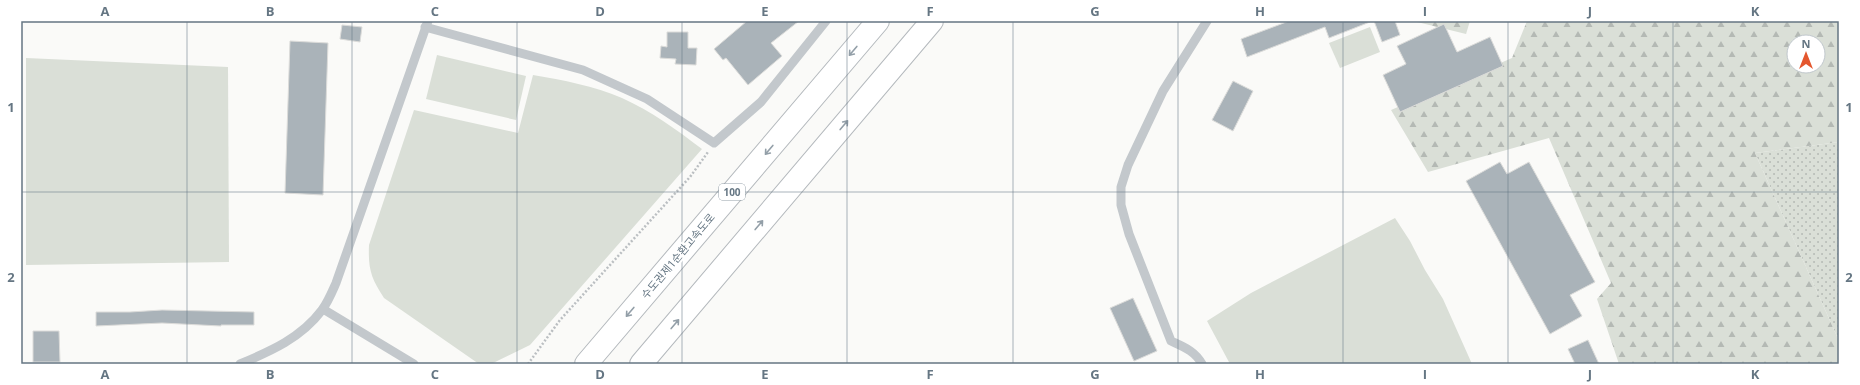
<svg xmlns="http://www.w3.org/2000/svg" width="1860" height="385" viewBox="0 0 1860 385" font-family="'Open Sans','Noto Sans KR',sans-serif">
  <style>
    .grass { fill: url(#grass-dots) }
    .forest { fill: url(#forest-firs); fill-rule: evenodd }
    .park { fill: #dadfd7 }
    .building { fill: #aab3b9; stroke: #dcdcda }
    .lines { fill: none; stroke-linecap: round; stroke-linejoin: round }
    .motorway-casing { stroke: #b4b9bd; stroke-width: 24 }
    .path { stroke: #bbbfc2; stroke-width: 2.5; stroke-dasharray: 2 2; stroke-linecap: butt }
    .service { stroke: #c3c8cc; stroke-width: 9 }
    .motorway { stroke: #fff; stroke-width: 22 }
    .oneway { stroke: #939fa8 }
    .grid { fill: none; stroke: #657683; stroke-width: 1; stroke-opacity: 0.55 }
    .labels { text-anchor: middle; stroke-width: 4; stroke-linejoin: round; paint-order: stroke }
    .shield { fill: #fff; stroke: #939fa8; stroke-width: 1 }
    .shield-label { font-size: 10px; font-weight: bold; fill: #657683 }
    .street-label { font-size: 11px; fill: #657683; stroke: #fff }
    .neatline { fill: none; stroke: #657683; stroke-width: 1.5 }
    .grid-label { font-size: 13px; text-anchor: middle; font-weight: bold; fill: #657683 }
  </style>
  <defs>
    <pattern id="grass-dots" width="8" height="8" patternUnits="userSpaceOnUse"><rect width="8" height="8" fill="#dadfd7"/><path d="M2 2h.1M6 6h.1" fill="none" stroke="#b4b9b4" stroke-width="1.8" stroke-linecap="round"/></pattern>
    <pattern id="forest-firs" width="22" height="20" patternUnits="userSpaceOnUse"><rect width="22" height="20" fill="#dadfd7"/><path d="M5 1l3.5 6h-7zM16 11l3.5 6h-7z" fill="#b4b9b4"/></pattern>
  </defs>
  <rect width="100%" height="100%" fill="#fafaf8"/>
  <polygon class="grass" points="1839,142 1839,341 1755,153"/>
  <g class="forest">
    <polygon points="1413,21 1470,21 1466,34"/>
    <path d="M1527,21H1839V142L1755,153L1839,341V364H1619L1597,299L1611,283L1549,138L1428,172L1391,110L1512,58ZM1794,42H1818V66H1794Z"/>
  </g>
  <g class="park">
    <polygon points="1370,27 1380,52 1340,68 1329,43"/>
    <polygon points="437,55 526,76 516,120 426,99"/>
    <polygon points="26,58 228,67 229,262 26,265"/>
    <path d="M533,75C563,80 594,86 622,98C651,111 677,130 702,149L530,345L491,364H479L384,298C371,278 368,269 369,245L414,110L518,133Z"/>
    <polygon points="1395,218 1410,241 1425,270 1443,299 1472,364 1230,364 1207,321 1251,293"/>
  </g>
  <g class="building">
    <polygon points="747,21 799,21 771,43 782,56 748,85 726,58 723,60 714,49"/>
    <polygon points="1289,21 1370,21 1370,22 1329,38 1325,27 1247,57 1241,39"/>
    <polygon points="1374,21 1395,21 1400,35 1382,42"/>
    <polygon points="1444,24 1457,52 1490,37 1503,66 1400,112 1383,75 1406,64 1397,46"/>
    <polygon points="342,25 362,27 360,42 340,39"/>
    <polygon points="667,32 688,32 688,48 697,48 696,65 675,64 676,59 660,58 661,46 667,47"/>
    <polygon points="290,41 328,43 323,195 285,193"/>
    <polygon points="1233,81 1253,91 1233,131 1212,120"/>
    <polygon points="1500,162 1507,174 1529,162 1595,282 1570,295 1582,316 1550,334 1466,181"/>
    <polygon points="1133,298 1157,351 1134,361 1110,308"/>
    <polygon points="162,310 254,312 254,325 221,325 221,326 162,323 96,326 96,312 130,312"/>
    <polygon points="33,331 59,331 60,362 33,362"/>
    <polygon points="1588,340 1599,364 1575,364 1568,349"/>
  </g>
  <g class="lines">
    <defs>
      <g id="motorway">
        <polyline points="586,364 878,21"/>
        <polyline points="641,364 932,21"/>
      </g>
    </defs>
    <use href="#motorway" class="motorway-casing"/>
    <polyline class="path" points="528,364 560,320 690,177 708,152"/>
    <g class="service">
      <polyline points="425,27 583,70 647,99 714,143 761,102 826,21"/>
      <polyline points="323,309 414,364"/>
      <path d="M240,364C271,351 301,338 322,310C328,302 332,292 336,283L428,21"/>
      <path d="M1202,364C1195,351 1184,347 1171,341L1129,234L1121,205V187L1128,165L1163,91L1207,21"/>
    </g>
    <use href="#motorway" class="motorway"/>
  </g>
  <defs><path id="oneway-shaft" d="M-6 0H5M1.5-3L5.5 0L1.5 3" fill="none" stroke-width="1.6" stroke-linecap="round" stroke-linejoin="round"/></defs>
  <g class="oneway">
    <use href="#oneway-shaft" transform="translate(853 51) rotate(130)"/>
    <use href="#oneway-shaft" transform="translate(844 125) rotate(-50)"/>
    <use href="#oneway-shaft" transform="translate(769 150) rotate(130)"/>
    <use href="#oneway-shaft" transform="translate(759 225) rotate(-50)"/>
    <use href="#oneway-shaft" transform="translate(630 312) rotate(130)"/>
    <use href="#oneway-shaft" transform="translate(675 324) rotate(-50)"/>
  </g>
  <path class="grid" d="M187,21V364M352,21V364M517,21V364M682,21V364M847,21V364M1013,21V364M1178,21V364M1343,21V364M1508,21V364M1673,21V364M21,192H1839"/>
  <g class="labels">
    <rect class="shield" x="719" y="184" width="26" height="16" rx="3"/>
    <g class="shield-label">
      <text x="732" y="196">100</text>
    </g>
    <g class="street-label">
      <text transform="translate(678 256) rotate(-50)" y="4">수도권제1순환고속도로</text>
    </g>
  </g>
  <rect width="1860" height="385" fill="none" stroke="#ffffff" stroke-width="44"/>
  <g transform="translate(1806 54)"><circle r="19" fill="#ffffff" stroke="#c1c8cd"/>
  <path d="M0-3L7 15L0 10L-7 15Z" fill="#e4572e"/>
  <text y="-6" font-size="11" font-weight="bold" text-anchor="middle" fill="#657683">N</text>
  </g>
  <rect x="22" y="22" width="1816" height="341" class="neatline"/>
  <g class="grid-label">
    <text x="105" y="16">A</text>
    <text x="270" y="16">B</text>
    <text x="435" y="16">C</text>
    <text x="600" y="16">D</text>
    <text x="765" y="16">E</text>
    <text x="930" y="16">F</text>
    <text x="1095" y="16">G</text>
    <text x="1260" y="16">H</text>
    <text x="1425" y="16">I</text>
    <text x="1590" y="16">J</text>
    <text x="1755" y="16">K</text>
    <text x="11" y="112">1</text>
    <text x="1849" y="112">1</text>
    <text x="11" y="282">2</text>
    <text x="1849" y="282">2</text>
    <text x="105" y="379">A</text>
    <text x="270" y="379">B</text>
    <text x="435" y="379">C</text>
    <text x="600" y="379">D</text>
    <text x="765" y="379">E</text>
    <text x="930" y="379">F</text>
    <text x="1095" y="379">G</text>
    <text x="1260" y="379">H</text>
    <text x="1425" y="379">I</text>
    <text x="1590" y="379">J</text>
    <text x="1755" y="379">K</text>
  </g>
</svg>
